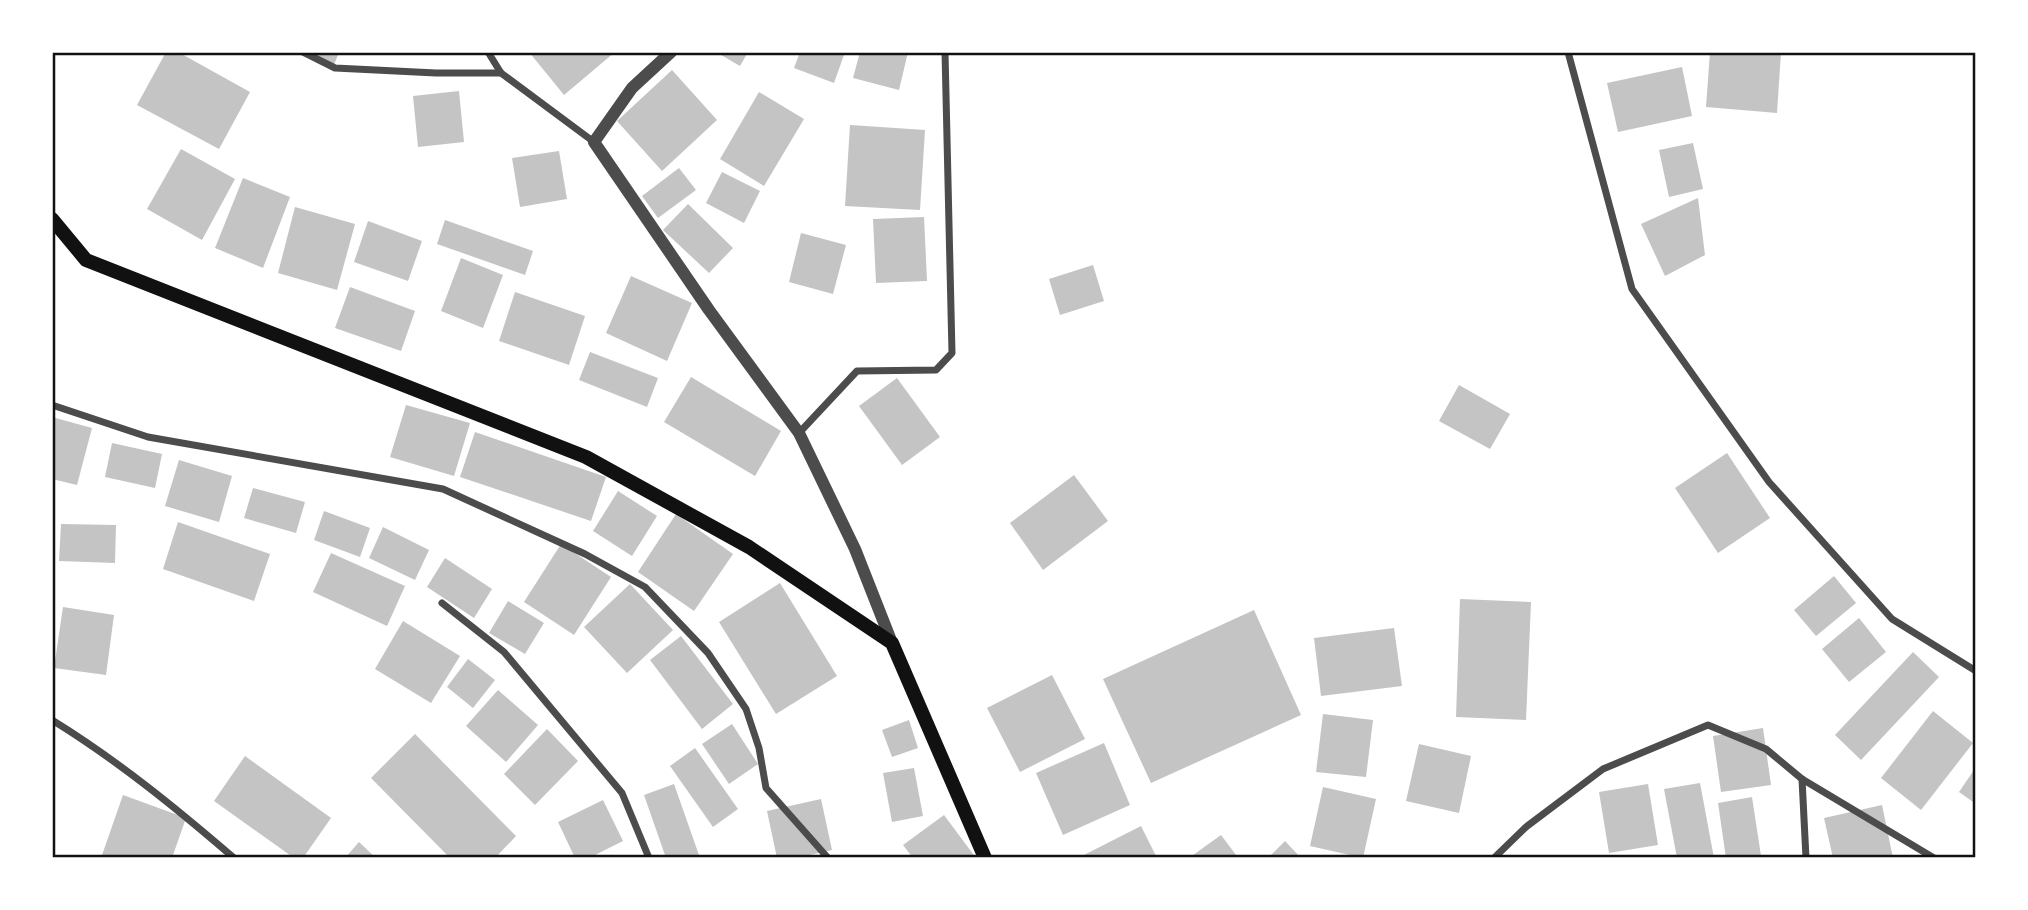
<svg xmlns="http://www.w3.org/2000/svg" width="2028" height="910" viewBox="0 0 2028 910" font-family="Jost,sans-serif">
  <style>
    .building { fill: #c4c4c4 }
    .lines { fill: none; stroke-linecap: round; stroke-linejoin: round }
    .minor { stroke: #4c4c4c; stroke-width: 7 }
    .tertiary { stroke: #4c4c4c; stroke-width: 12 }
    .secondary { stroke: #111; stroke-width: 14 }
    .neatline { fill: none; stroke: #111; stroke-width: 2.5 }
  </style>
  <rect width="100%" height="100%" fill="#fff"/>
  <g class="building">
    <polygon points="166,52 178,52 250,92 219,149 137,105"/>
    <polygon points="306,52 339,52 334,65"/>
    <polygon points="529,52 615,52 564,95"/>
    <polygon points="716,52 748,52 740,66"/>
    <polygon points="800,52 845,52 834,83 794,68"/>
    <polygon points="860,52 908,52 899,90 853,78"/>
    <polygon points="1710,52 1781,52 1777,113 1706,107"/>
    <polygon points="1682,67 1692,116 1618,132 1607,83"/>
    <polygon points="672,70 717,120 662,171 617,121"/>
    <polygon points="459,91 464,142 418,147 413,96"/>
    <polygon points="759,92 804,119 764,186 720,159"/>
    <polygon points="850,125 925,130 920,210 845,206"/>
    <polygon points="1693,143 1703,189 1669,197 1659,150"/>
    <polygon points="181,149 235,179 202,240 147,209"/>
    <polygon points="559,151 567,199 520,207 512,158"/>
    <polygon points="679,168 696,190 658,218 642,196"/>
    <polygon points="722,172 760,191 744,223 706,203"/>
    <polygon points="243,178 290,197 263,268 215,248"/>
    <polygon points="1698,198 1705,255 1665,276 1641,224"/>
    <polygon points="688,204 733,248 709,273 663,230"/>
    <polygon points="295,207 355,224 337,290 278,273"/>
    <polygon points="924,217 927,281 876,283 873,219"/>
    <polygon points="445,220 533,251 525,275 437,244"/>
    <polygon points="368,221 422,241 408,281 354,262"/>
    <polygon points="801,233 846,245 833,294 789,282"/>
    <polygon points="461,258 503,275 483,328 441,311"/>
    <polygon points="1093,265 1104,301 1060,315 1049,279"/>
    <polygon points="631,276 692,303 667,361 606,333"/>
    <polygon points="350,287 415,311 401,351 335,328"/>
    <polygon points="515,292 585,316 569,365 499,341"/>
    <polygon points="590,352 658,378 647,407 579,380"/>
    <polygon points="691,377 781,431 755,476 664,422"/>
    <polygon points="897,378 940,437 902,465 859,406"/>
    <polygon points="1459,385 1510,414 1490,449 1439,421"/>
    <polygon points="406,405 470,423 454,476 390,457"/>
    <polygon points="52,417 92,428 77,485 52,479"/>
    <polygon points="475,432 606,477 591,521 460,477"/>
    <polygon points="112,443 162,454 155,488 105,477"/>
    <polygon points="1727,453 1770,518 1718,553 1675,488"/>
    <polygon points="179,460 232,476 219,522 165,506"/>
    <polygon points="1074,475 1108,521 1043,570 1010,523"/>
    <polygon points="253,488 305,502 296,533 244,518"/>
    <polygon points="618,491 657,516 632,556 593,531"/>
    <polygon points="324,511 370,528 360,557 314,540"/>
    <polygon points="676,514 733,554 694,611 638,572"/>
    <polygon points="178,522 270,554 254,601 163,569"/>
    <polygon points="61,524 116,525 115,563 59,561"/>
    <polygon points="383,527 429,550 415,580 369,558"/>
    <polygon points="561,544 611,577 574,635 524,602"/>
    <polygon points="331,553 405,586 387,626 313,592"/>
    <polygon points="445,558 492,589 474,618 427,587"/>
    <polygon points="1834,576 1856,603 1816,636 1794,610"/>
    <polygon points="780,583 837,676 776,714 719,622"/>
    <polygon points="630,584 673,630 627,673 584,627"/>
    <polygon points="1460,599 1531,602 1526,720 1456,717"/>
    <polygon points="508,601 544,623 525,654 489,633"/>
    <polygon points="63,607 114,615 106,675 54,668"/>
    <polygon points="1254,610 1301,715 1151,783 1103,679"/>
    <polygon points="1859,618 1886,652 1849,682 1822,649"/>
    <polygon points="403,621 460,656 431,703 375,669"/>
    <polygon points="1394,628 1402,686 1321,696 1314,638"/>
    <polygon points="681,636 733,704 702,729 650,660"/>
    <polygon points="1913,652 1939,677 1861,760 1835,735"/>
    <polygon points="468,659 495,680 473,708 447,687"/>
    <polygon points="1052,675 1085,739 1020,772 987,708"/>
    <polygon points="498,690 538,725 506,762 466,726"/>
    <polygon points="1933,711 1973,743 1921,810 1881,778"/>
    <polygon points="1323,714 1373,720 1366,777 1316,772"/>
    <polygon points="909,720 918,748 892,757 882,730"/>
    <polygon points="732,724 758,764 729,784 702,744"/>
    <polygon points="1763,728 1771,785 1721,792 1713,736"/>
    <polygon points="547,729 578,761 535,805 504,774"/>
    <polygon points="415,734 516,836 495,858 450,858 371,778"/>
    <polygon points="1104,743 1130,805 1063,835 1036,773"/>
    <polygon points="1419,744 1471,756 1459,813 1406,801"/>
    <polygon points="695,748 738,809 713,827 670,766"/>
    <polygon points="245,756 331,818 303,858 294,858 214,801"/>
    <polygon points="1976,767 1976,804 1959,792"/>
    <polygon points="914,768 923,816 892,822 883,773"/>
    <polygon points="1700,783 1714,858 1677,858 1664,789"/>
    <polygon points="674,784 700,858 666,858 644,795"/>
    <polygon points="1648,784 1658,845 1609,853 1599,792"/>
    <polygon points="1323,787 1376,799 1363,858 1310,846"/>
    <polygon points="123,795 186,818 172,858 101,858"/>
    <polygon points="1752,797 1761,856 1726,858 1718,803"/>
    <polygon points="821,799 832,850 796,858 777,858 767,811"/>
    <polygon points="603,800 623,841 589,858 575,858 558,822"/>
    <polygon points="1882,805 1893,858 1833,858 1824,818"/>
    <polygon points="944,815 976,858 913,858 903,845"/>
    <polygon points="1141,826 1157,858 1078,858"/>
    <polygon points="1221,835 1236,855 1233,858 1189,858"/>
    <polygon points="1285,841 1301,858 1268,858"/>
    <polygon points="359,842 376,858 345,858"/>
  </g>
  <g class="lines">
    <g class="minor">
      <polyline points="303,52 335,68 436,73 501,73"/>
      <polyline points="488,52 501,73 594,142"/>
      <polyline points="1568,52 1632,289 1769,482 1892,619 1976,671"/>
      <polyline points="52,405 148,437 443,489 585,554 645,587 708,653 746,709 759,748 766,788 828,858"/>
      <polyline points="799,433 857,371 936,370 952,353 945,52"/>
      <polyline points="442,603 504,652 622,793 649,858"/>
      <path d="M52,720C117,760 176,808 234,858"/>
      <polyline points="1802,779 1806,858"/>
      <polyline points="1494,858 1526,827 1603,769 1708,725 1766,749 1802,779 1934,858"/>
    </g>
    <polyline class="tertiary" points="671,52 632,88 594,142 709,310 799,433 855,549 892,643"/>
    <polyline class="secondary" points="52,219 86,260 586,457 749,547 892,643 985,858"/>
  </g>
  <rect width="2028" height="910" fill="none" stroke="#ffffff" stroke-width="108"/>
  <rect x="54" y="54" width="1920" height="802" class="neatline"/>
</svg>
